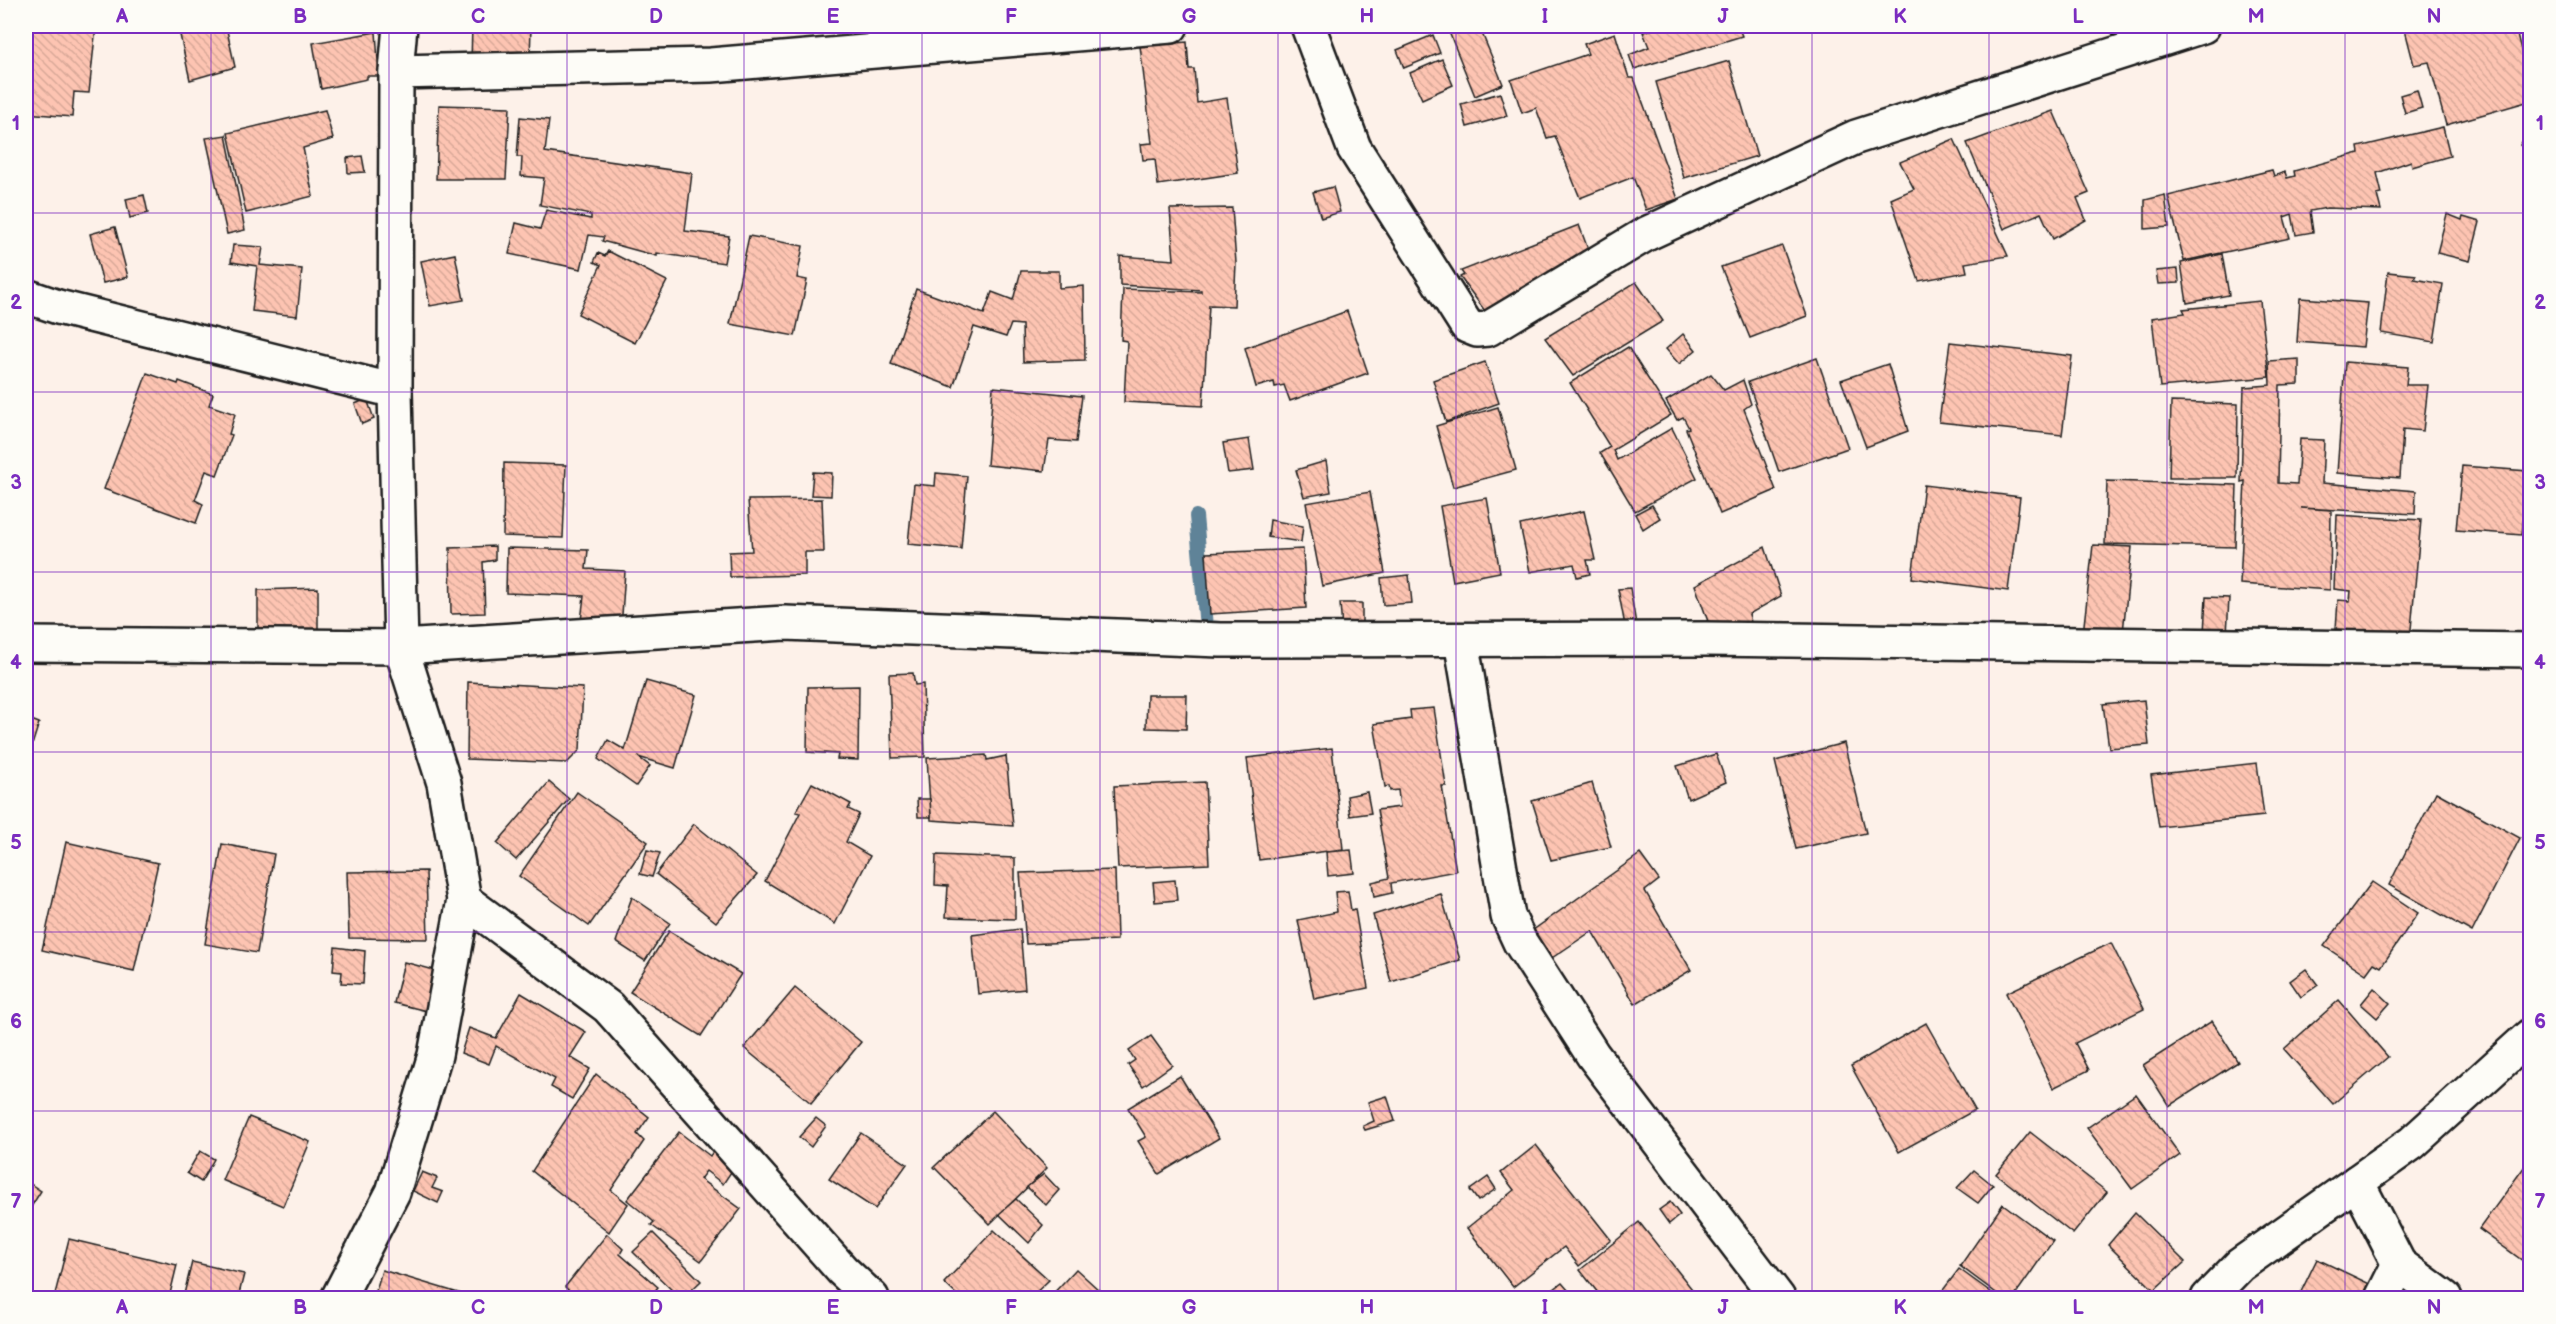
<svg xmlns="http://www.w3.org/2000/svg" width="2556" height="1324" viewBox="0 0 2556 1324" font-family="'Balsamiq Sans',sans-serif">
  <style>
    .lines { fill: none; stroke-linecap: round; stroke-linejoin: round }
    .stream { stroke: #5e8398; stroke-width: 14 }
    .building { fill: url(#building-back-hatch); stroke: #1c1c1c; stroke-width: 1.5 }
    .minor-casing { stroke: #1c1c1c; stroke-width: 38 }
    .minor { stroke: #fdfcf7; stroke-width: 33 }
    .grid { fill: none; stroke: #7b2cbf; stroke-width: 1.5; stroke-opacity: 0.55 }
    .neatline { fill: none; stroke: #7b2cbf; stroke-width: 2 }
    .grid-label { font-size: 20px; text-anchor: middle; font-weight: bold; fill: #7b2cbf }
  </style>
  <defs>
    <pattern id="building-back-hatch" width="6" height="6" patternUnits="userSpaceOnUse" patternTransform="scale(1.5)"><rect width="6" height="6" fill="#fdc4b2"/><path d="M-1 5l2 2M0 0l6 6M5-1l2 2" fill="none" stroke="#d8a898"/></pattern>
  </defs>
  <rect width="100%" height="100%" fill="#fdf1e9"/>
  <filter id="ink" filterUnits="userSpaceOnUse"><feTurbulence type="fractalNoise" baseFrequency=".0167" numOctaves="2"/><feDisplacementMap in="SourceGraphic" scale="12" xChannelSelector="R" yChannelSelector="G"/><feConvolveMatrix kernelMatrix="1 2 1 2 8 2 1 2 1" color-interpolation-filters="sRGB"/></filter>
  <g filter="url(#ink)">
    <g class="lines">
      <polyline class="stream" points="1196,516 1206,627 1220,628"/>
    </g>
    <g class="building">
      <polygon points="26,26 96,26 89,93 74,92 72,117 26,113"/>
      <polygon points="178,26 226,26 235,67 190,80"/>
      <polygon points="472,26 531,26 530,62 471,63"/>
      <polygon points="1451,26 1479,26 1503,84 1475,96 1447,27"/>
      <polygon points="1664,26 1738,26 1742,36 1634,69 1629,55 1649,47 1643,32"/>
      <polygon points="2107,26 2131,26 2114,36"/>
      <polygon points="2404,26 2515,26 2530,86 2530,101 2446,125 2429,62 2414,65"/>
      <polygon points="376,32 379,76 367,76 367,79 321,89 313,43"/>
      <polygon points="1615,33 1629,78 1634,78 1678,199 1646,210 1633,177 1580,198 1555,136 1547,138 1536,108 1522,113 1511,80 1588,54 1584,44"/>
      <polygon points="1433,35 1440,53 1404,68 1397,50"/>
      <polygon points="1187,42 1189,69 1194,69 1197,103 1227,98 1238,173 1158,185 1155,159 1143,160 1141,144 1152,143 1140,46"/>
      <polygon points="1442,59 1453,85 1422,99 1410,73"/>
      <polygon points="1729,61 1757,156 1684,178 1656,82"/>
      <polygon points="2417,90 2422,108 2405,113 2400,95"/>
      <polygon points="1500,93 1507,116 1467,127 1461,104"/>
      <polygon points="439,105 510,107 506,179 436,179"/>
      <polygon points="325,110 333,139 303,148 313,196 246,213 228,133"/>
      <polygon points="2053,111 2089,193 2077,198 2086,220 2053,239 2041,213 2004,229 1967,143"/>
      <polygon points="520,117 549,120 545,152 692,173 685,231 729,236 724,263 657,253 657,256 602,241 604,237 589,235 581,269 509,254 516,223 540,229 546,210 591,219 591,215 540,205 544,178 521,176 522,157 517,157"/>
      <polygon points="2443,127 2450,156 2412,167 2411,161 2377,173 2382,194 2377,195 2381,210 2327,208 2310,211 2313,232 2296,235 2292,214 2284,217 2290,238 2184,261 2168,196 2272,170 2274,176 2285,172 2287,178 2295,176 2294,171 2359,153 2358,147"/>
      <polygon points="2530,129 2530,153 2520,145"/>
      <polygon points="226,135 245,230 227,234 206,138"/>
      <polygon points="1954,139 2008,256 1965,263 1967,272 1919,281 1891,199 1914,189 1900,162"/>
      <polygon points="362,156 365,172 348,173 347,158"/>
      <polygon points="1333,187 1340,212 1321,218 1313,192"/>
      <polygon points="144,195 148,213 130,218 126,199"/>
      <polygon points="2165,195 2169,227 2145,229 2145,200"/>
      <polygon points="1232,208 1236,263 1234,306 1209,305 1203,406 1124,402 1127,341 1121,340 1123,289 1201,292 1201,290 1120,285 1120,256 1174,260 1170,209"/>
      <polygon points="2447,214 2462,220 2463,217 2480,222 2470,261 2437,253"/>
      <polygon points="1579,225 1589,252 1493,317 1488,308 1485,311 1460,277 1464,275 1461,271"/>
      <polygon points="115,227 128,277 103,283 90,234"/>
      <polygon points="749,236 803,246 797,278 807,280 795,336 730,324"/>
      <polygon points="233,245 263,247 260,265 302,269 297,316 252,311 257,266 231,262"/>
      <polygon points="1782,246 1807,316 1750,338 1721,267"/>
      <polygon points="608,251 667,281 635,343 578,314 601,265 594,262 598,253 605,256"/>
      <polygon points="455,254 464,300 430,306 421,261"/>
      <polygon points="2222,254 2229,295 2187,303 2181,263"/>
      <polygon points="2178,269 2179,283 2158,284 2156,271"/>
      <polygon points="1021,271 1059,271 1059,288 1084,286 1085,360 1023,362 1022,325 1011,324 1006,337 974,327 953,387 891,364 916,289 984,314 992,292 1013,300"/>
      <polygon points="2388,272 2416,275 2414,279 2443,284 2434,342 2381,333"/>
      <polygon points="1636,282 1663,321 1573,376 1545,338"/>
      <polygon points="2300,298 2368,303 2363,347 2297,342"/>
      <polygon points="2260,301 2269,377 2160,387 2152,318 2185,313 2183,309"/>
      <polygon points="1347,311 1368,373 1290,401 1284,385 1275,387 1274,382 1256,387 1245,348"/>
      <polygon points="1683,334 1696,350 1679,364 1666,349"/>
      <polygon points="1950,342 2072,356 2062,435 1939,422"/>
      <polygon points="1628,347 1671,415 1613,450 1617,460 1672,428 1697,478 1635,511 1600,453 1610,447 1570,383"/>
      <polygon points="1817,358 1848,448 1779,472 1748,382"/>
      <polygon points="2299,359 2299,384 2280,385 2278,483 2297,484 2300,439 2324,440 2322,483 2416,491 2415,514 2301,508 2331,510 2330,590 2240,584 2245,481 2241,482 2244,387 2270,385 2269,361"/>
      <polygon points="1485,362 1499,403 1446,422 1433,380"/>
      <polygon points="2345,362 2408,367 2406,385 2428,385 2423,431 2403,429 2400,478 2337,473"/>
      <polygon points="1888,364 1908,431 1866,447 1841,380"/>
      <polygon points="147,373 178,384 179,381 213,394 209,405 235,414 229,434 232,435 217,475 206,471 195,500 203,504 196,523 104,489"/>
      <polygon points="1711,374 1724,390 1743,380 1751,404 1744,409 1776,490 1720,514 1686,429 1689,428 1683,417 1677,420 1666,401"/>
      <polygon points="993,387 1082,396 1076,442 1049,440 1044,471 987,465"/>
      <polygon points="367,399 374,419 362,424 355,404"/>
      <polygon points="2171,402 2238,404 2237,478 2169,478"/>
      <polygon points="1498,407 1516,470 1453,487 1436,426"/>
      <polygon points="1249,439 1254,470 1228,473 1223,443"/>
      <polygon points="1326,461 1331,492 1304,497 1296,470"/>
      <polygon points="504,463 566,465 563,538 503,536"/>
      <polygon points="2462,466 2528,471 2522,535 2456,530"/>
      <polygon points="813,472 832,473 831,496 811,495"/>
      <polygon points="936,473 967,476 961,549 908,544 914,484 935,486"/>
      <polygon points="2107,481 2237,485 2235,547 2105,544"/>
      <polygon points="1924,485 2020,497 2008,591 1912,578"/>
      <polygon points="1370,492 1385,573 1322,586 1306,503"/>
      <polygon points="1487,498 1500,572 1453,581 1440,506"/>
      <polygon points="822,499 824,552 805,552 805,575 730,577 729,552 752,551 748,500"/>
      <polygon points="1652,505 1660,518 1643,529 1635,514"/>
      <polygon points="1584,511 1595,560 1587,560 1590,574 1577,577 1574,564 1530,572 1520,525"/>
      <polygon points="2337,515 2421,520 2410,640 2348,635 2348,630 2336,629 2338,600 2350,601 2351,591 2334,589"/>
      <polygon points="1270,520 1303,526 1301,542 1268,537"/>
      <polygon points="2093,545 2132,547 2123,632 2083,634"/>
      <polygon points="495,546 495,560 483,562 485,613 451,614 450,548"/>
      <polygon points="1765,547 1781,596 1749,614 1752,626 1710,627 1695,585"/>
      <polygon points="507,548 588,550 586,569 625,571 622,615 614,623 581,621 584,596 506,593"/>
      <polygon points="1303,549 1306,608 1210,614 1206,553"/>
      <polygon points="1409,575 1412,603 1383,605 1381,578"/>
      <polygon points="318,588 318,636 258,638 258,590"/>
      <polygon points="1630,588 1637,630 1626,631 1618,589"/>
      <polygon points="2206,597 2229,598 2227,635 2204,633"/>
      <polygon points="1340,603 1362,603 1362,624 1342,629"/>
      <polygon points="913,673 915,685 923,684 925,757 892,758 889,674"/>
      <polygon points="646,681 696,695 675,768 638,757 650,766 636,786 598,759 608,740 625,750"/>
      <polygon points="468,682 583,688 580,750 567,763 467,759"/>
      <polygon points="859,686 858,760 837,759 838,754 807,752 808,687"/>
      <polygon points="1147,695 1187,695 1186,729 1146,728"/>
      <polygon points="2144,700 2149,745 2109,748 2103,704"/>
      <polygon points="1434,708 1446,786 1442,786 1456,871 1391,883 1392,893 1374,897 1372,882 1389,878 1377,810 1400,807 1398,790 1390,791 1389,786 1385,787 1374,724 1411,719 1410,710"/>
      <polygon points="26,718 39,723 26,764"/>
      <polygon points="1844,743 1866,833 1796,849 1775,761"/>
      <polygon points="1332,748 1343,849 1259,860 1247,758"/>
      <polygon points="1716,754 1726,782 1688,799 1677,766"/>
      <polygon points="986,755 987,760 1006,756 1013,826 931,820 927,758"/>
      <polygon points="2257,763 2264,816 2159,827 2151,775"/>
      <polygon points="549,782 569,799 516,860 497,843"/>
      <polygon points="1205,782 1209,864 1118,868 1114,786"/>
      <polygon points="812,783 851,804 848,809 859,814 846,842 870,856 835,924 765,881 800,813 796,812"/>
      <polygon points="1592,783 1611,847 1551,860 1532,801"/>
      <polygon points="577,792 648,842 589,926 519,876"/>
      <polygon points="1367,792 1371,813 1350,816 1347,796"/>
      <polygon points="2436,792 2520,838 2472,932 2389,885"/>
      <polygon points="917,799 930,799 931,817 918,817"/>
      <polygon points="694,824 757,875 716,922 656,874"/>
      <polygon points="66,842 158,863 134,971 42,950"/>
      <polygon points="222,844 274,854 257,953 205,944"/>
      <polygon points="647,850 660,853 652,877 640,874"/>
      <polygon points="1351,850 1354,873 1328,876 1326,852"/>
      <polygon points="1640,854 1659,880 1645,891 1691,970 1635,1004 1592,931 1540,966 1522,938"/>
      <polygon points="936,855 1015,858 1015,919 946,917 948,886 935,885"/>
      <polygon points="1115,870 1117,940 1026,944 1020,873"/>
      <polygon points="426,871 428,939 349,938 347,872"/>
      <polygon points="1175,880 1177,900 1155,902 1153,882"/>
      <polygon points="2372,882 2418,913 2381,967 2374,963 2366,974 2324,946"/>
      <polygon points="1348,891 1351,910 1355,909 1368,988 1314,999 1298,920 1337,912 1335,892"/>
      <polygon points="1441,894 1460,960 1391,982 1373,915"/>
      <polygon points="632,897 670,923 645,961 616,942"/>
      <polygon points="1020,929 1025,989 978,994 972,935"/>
      <polygon points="669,931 741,974 701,1036 630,992"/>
      <polygon points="2111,943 2144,1009 2075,1043 2089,1070 2053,1088 2006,993"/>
      <polygon points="335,947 365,951 363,984 341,983 342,972 333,971"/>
      <polygon points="404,962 442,972 431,1012 394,1003"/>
      <polygon points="2306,969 2318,985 2301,997 2290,981"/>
      <polygon points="795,988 861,1042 811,1103 744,1048"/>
      <polygon points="2374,988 2390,1003 2377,1018 2361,1004"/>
      <polygon points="521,993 586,1032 570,1057 590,1069 572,1099 551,1087 555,1079 496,1046 489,1064 461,1053 469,1028 496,1038"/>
      <polygon points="2339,1000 2388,1057 2333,1104 2284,1049"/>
      <polygon points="2212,1021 2238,1062 2169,1106 2143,1065"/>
      <polygon points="1926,1023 1975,1110 1899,1152 1851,1066"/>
      <polygon points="1151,1036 1172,1065 1143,1086 1128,1065 1135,1060 1129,1051"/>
      <polygon points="596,1074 649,1117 637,1134 644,1141 611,1190 628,1204 609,1232 532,1171"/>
      <polygon points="1180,1076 1219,1138 1159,1174 1138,1141 1146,1137 1128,1108"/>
      <polygon points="2136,1094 2180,1155 2132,1189 2087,1128"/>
      <polygon points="1387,1096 1395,1121 1365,1130 1363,1126 1374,1121 1368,1102"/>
      <polygon points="993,1111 1047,1168 990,1224 934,1167"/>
      <polygon points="249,1117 310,1142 283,1206 222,1180"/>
      <polygon points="816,1118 826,1126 811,1147 799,1137"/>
      <polygon points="679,1132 710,1156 718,1144 739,1160 723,1184 706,1171 700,1179 741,1209 701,1261 651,1225 654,1222 627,1200"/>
      <polygon points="2030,1132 2107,1192 2073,1234 1996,1174"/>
      <polygon points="861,1133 907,1164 875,1209 829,1179"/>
      <polygon points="1536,1145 1611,1240 1579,1266 1564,1247 1513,1287 1467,1228 1514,1190 1501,1173"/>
      <polygon points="200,1151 214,1159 201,1182 187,1173"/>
      <polygon points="2530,1159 2530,1266 2479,1229"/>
      <polygon points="1974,1170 1993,1185 1978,1203 1957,1188"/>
      <polygon points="422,1172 437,1178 432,1188 443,1192 438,1203 413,1191"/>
      <polygon points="1044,1174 1059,1190 1046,1205 1027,1187"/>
      <polygon points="1488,1177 1496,1189 1478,1201 1470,1190"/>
      <polygon points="26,1181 41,1191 26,1215"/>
      <polygon points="1016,1199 1043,1225 1029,1243 999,1214"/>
      <polygon points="1670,1202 1680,1215 1669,1224 1659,1210"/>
      <polygon points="2003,1204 2053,1241 2013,1298 2003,1298 1960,1266"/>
      <polygon points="2135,1213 2185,1262 2154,1290 2108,1245"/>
      <polygon points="1639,1222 1699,1298 1602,1298 1580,1270"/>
      <polygon points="994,1230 1049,1280 1030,1298 960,1298 944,1283"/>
      <polygon points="653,1233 701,1281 683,1298 680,1298 633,1252"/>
      <polygon points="607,1234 623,1249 620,1254 658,1287 649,1298 577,1298 565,1287"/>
      <polygon points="69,1239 177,1265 169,1298 54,1298"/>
      <polygon points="2317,1259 2376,1287 2377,1298 2298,1298"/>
      <polygon points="192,1262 244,1274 238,1298 183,1298"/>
      <polygon points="1076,1269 1100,1291 1093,1298 1049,1298"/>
      <polygon points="1959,1269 1999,1298 1937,1298"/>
      <polygon points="382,1270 475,1298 374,1298"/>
      <polygon points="1562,1283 1575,1298 1542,1298"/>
    </g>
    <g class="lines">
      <defs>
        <g id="minor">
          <polyline points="1308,26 1354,148 1467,326 1477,330 1488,329 1646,234 1856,137 2203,26"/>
          <polyline points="396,72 711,65 1171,26"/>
          <polyline points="26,296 58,307 395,391"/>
          <polyline points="1461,640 1508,916 1520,942 1593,1055 1778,1298"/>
          <polyline points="26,644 401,647 785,623 1220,640 1706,639 2530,650"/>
          <polyline points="464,900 608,1007 842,1270 872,1298"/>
          <polyline points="2357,1182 2399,1264 2445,1298"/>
          <polyline points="338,1298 393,1192 435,1055 464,900 444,783 401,647 395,391 396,72 400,26"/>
          <polyline points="2208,1298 2240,1265 2412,1143 2530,1036"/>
          <polyline points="2382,1298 2399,1264"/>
        </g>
      </defs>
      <use href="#minor" class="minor-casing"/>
      <use href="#minor" class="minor"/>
    </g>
  </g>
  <path class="grid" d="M211,26V1298M389,26V1298M567,26V1298M744,26V1298M922,26V1298M1100,26V1298M1278,26V1298M1456,26V1298M1634,26V1298M1812,26V1298M1989,26V1298M2167,26V1298M2345,26V1298M26,213H2530M26,392H2530M26,572H2530M26,752H2530M26,932H2530M26,1111H2530"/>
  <rect width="2556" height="1324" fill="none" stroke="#fdfcf7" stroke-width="66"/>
  <rect x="33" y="33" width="2490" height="1258" class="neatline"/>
  <g class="grid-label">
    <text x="122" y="23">A</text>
    <text x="300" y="23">B</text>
    <text x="478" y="23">C</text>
    <text x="656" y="23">D</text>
    <text x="833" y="23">E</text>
    <text x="1011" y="23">F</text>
    <text x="1189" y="23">G</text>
    <text x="1367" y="23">H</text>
    <text x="1545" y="23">I</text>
    <text x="1723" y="23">J</text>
    <text x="1900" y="23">K</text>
    <text x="2078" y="23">L</text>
    <text x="2256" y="23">M</text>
    <text x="2434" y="23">N</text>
    <text x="16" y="130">1</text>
    <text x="2540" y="130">1</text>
    <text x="16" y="309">2</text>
    <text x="2540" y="309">2</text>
    <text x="16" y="489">3</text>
    <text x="2540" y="489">3</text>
    <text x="16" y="669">4</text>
    <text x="2540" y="669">4</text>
    <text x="16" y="849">5</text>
    <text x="2540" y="849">5</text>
    <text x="16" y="1028">6</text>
    <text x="2540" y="1028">6</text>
    <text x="16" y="1208">7</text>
    <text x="2540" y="1208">7</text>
    <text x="122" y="1314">A</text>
    <text x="300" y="1314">B</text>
    <text x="478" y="1314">C</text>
    <text x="656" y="1314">D</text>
    <text x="833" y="1314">E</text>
    <text x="1011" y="1314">F</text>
    <text x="1189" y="1314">G</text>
    <text x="1367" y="1314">H</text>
    <text x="1545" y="1314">I</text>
    <text x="1723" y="1314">J</text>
    <text x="1900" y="1314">K</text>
    <text x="2078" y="1314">L</text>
    <text x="2256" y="1314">M</text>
    <text x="2434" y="1314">N</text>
  </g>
</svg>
